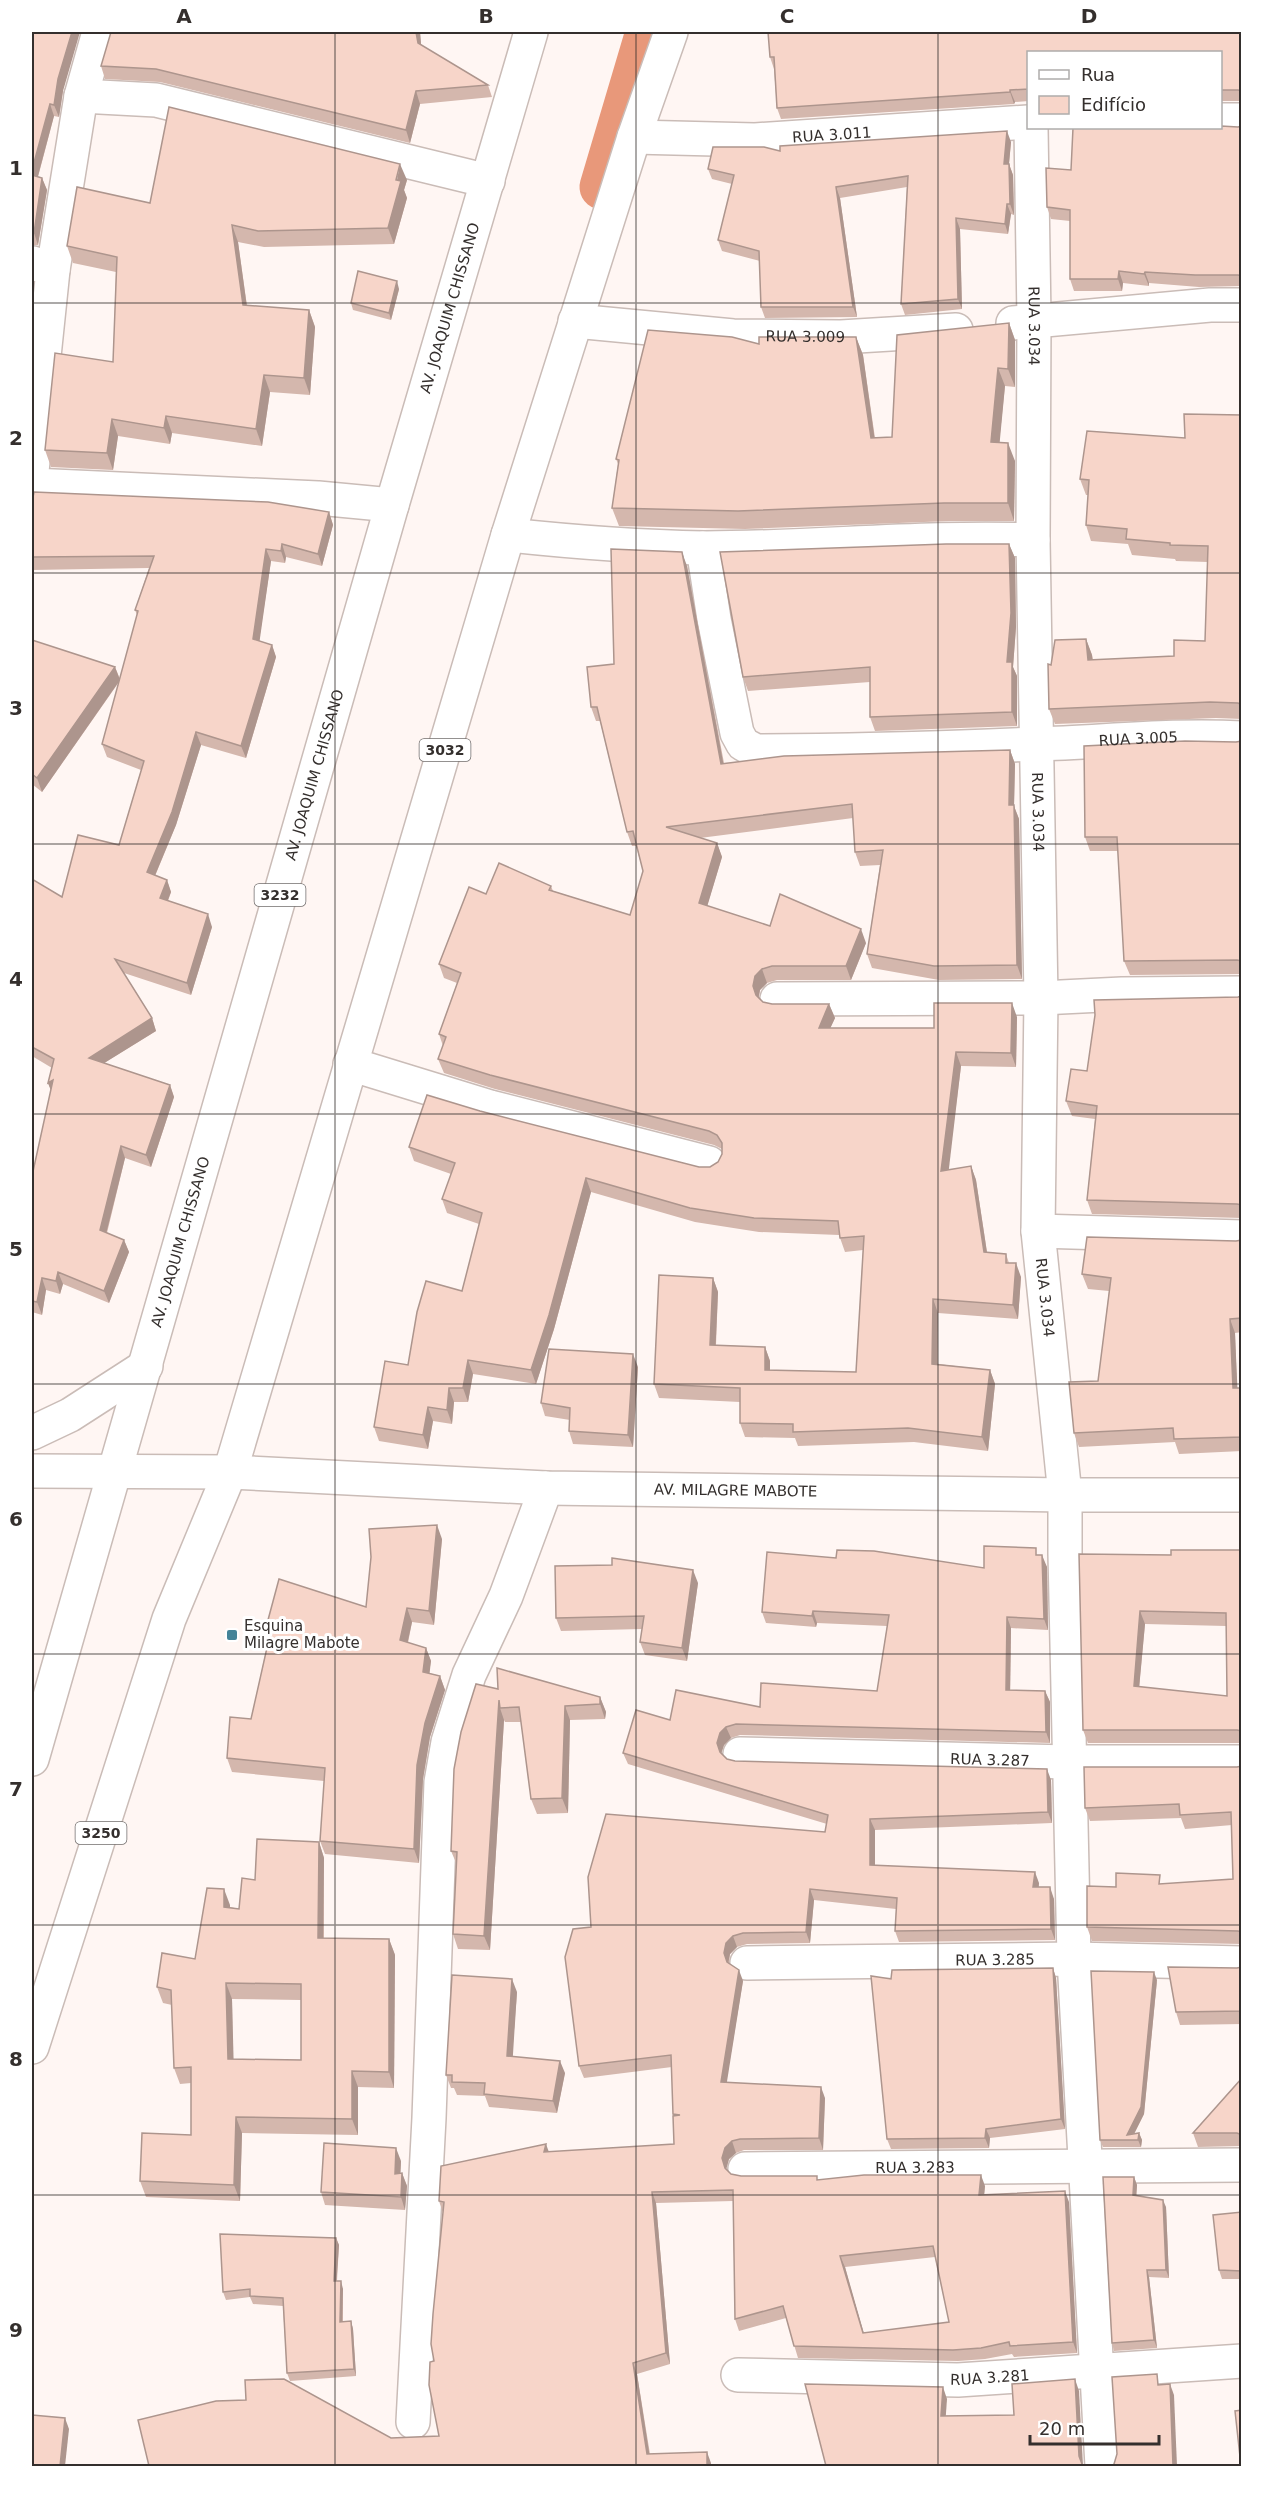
<svg xmlns="http://www.w3.org/2000/svg" width="1273" height="2498" viewBox="0 0 1273 2498" font-family="'DejaVu Sans',sans-serif">
  <style>
    .lines { fill: none; stroke-linecap: round; stroke-linejoin: round }
    .canal { stroke: #e8987a; stroke-width: 45 }
    .minor-casing { stroke: #cabcb7; stroke-width: 36 }
    .major-casing { stroke: #cabcb7; stroke-width: 36 }
    .minor { stroke: #fff; stroke-width: 33 }
    .major { stroke: #fff; stroke-width: 33 }
    .wall { fill: #d4b7ad; fill-rule: evenodd }
    .shaded-wall { fill: #ad958d }
    .building { fill: #f7d5c9; stroke: #ad958d; stroke-width: 1.5; fill-rule: evenodd }
    .grid { fill: none; stroke: #342f2d; stroke-width: 1.5; stroke-opacity: 0.55 }
    .poi-dot { fill: #448398; stroke: #fff; stroke-width: 2 }
    .labels { text-anchor: middle; stroke-width: 6; stroke-linejoin: round; paint-order: stroke }
    .shield { fill: #fff; stroke: #716d6c; stroke-width: 1.5 }
    .shield-label { font-size: 14px; font-weight: bold; fill: #342f2d }
    .street-label { font-size: 15px; fill: #342f2d; stroke: #fff }
    .poi-label { font-size: 15px; fill: #342f2d; stroke: #fff; text-anchor: start }
    .neatline { fill: none; stroke: #342f2d; stroke-width: 2 }
    .grid-label { font-size: 20px; text-anchor: middle; font-weight: bold; fill: #342f2d }
  </style>
  <rect width="100%" height="100%" fill="#fff6f3"/>
  <g class="lines">
    <polyline class="canal" points="602,187 648,32"/>
    <defs>
      <g id="minor">
        <polyline points="81,96 156,100 488,181"/>
        <polyline points="1220,120 1242,120"/>
        <path id="s1" d="M1031,128L1034,319L1033,540L1041,998L1038,1231L1065,1495V1554L1074,1959L1102,2466"/>
        <path id="s2" d="M634,137L755,140L1028,122"/>
        <polyline points="53,270 81,96 99,32"/>
        <path id="s3" d="M575,321L733,336L841,337L956,330"/>
        <polyline points="1013,323 1210,305 1242,305"/>
        <polyline points="32,471 53,270 33,263"/>
        <polyline points="32,485 318,498 392,505"/>
        <path d="M508,535C573,542 638,547 704,548C813,548 923,536 1033,540"/>
        <path id="s4" d="M703,548L714,619L737,733L743,744L756,751C849,751 943,748 1036,744C1104,742 1173,734 1242,738"/>
        <polyline points="777,999 1041,998 1122,994 1242,993"/>
        <polyline points="350,1064 490,1107 709,1163"/>
        <polyline points="1038,1231 1242,1237"/>
        <path id="s5" d="M32,1471L230,1472L546,1488L1065,1495H1242"/>
        <path id="s6" d="M740,1754L1069,1762H1242"/>
        <path id="s7" d="M747,1963L1074,1959L1242,1963"/>
        <path id="s8" d="M745,2169L1242,2165"/>
        <path id="s9" d="M738,2375L958,2380L1242,2361"/>
        <polyline points="413,2422 429,2118 441,1782 448,1742 469,1675 506,1596 546,1488"/>
      </g>
      <g id="major">
        <polyline points="32,1433 70,1415 146,1366"/>
        <path id="s10" d="M32,1759L392,505L531,32"/>
        <polyline points="32,2047 169,1619 230,1472 508,535 634,137 671,32"/>
      </g>
    </defs>
    <use href="#minor" class="minor-casing"/>
    <use href="#major" class="major-casing"/>
    <use href="#minor" class="minor"/>
    <use href="#major" class="major"/>
  </g>
  <g class="wall">
    <polygon points="32,32 63,91 59,117 54,116 38,177 42,178 47,190 38,245 32,245"/>
    <polygon points="111,32 420,32 421,45 488,85 492,97 420,104 410,143 160,82 105,79 101,66"/>
    <polygon points="1242,32 1242,101 1221,101 1221,52 1029,52 1029,101 1015,102 1014,104 781,119 777,108 774,69 770,57"/>
    <polygon points="1242,126 1242,286 1199,287 1149,283 1149,286 1123,283 1122,291 1074,291 1070,279 1070,221 1051,219 1047,207 1071,170"/>
    <polygon points="1011,142 1009,164 1013,175 1014,215 1011,214 1008,234 960,229 962,309 905,315 901,304 907,187 840,198 857,317 765,318 761,307 760,261 722,251 718,240 732,184 712,179 708,169 780,151"/>
    <polygon points="407,180 404,190 407,198 394,244 264,247 238,242 247,306 309,310 315,327 310,395 270,392 262,446 172,433 170,444 118,436 113,470 51,467 45,450 113,362 116,272 73,263 67,246"/>
    <polygon points="399,289 391,320 353,310 351,303"/>
    <polygon points="1009,323 1015,340 1015,387 1005,386 999,443 1015,461 1014,521 950,521 745,529 619,526 612,508 618,464 616,459 759,344 856,337 863,355 875,438 892,437"/>
    <polygon points="1242,415 1242,719 1216,718 1055,724 1049,709 1051,665 1086,639 1092,655 1093,660 1174,656 1205,641 1208,562 1176,561 1175,559 1132,555 1128,544 1091,541 1086,525 1088,495 1086,495 1080,479"/>
    <polygon points="32,497 329,512 333,525 322,566 286,557 285,563 271,561 259,641 272,645 276,657 246,758 201,745 176,825 155,876 167,880 171,892 168,901 212,927 191,995 124,973 152,1018 156,1031 104,1063 170,1085 174,1097 151,1167 125,1158 107,1233 124,1240 129,1252 109,1303 63,1284 60,1294 46,1290 42,1315 32,1312 32,1175 51,1090 48,1083 52,1068 32,1056 32,879 62,897 119,845 141,770 107,757 102,744 119,682 42,792 32,784 32,640 115,667 120,679 137,615 135,610 149,568 32,570"/>
    <polygon points="1009,544 1015,558 1016,627 1013,667 1017,676 1017,726 875,731 870,717 870,682 748,691 743,677"/>
    <polygon points="687,566 724,763 1010,750 1015,764 1014,806 1019,819 1022,979 939,980 872,968 867,954 880,865 860,866 855,852 853,818 700,838 717,843 722,857 707,906 770,926 866,943 851,980 777,980 767,983 760,990 759,997 763,1002 772,1004 829,1004 835,1018 830,1028 934,1028 1017,1017 1016,1067 961,1066 948,1170 971,1166 976,1180 987,1252 1006,1254 1009,1263 1021,1277 1018,1319 938,1313 938,1364 990,1370 995,1384 988,1451 914,1442 798,1446 795,1438 745,1437 740,1423 740,1402 659,1398 654,1384 713,1278 718,1292 716,1345 765,1347 770,1361 770,1370 856,1372 863,1250 845,1252 839,1235 759,1232 695,1222 591,1192 554,1329 536,1384 473,1374 468,1402 454,1402 452,1424 433,1421 428,1449 379,1441 374,1427 408,1365 462,1291 479,1224 447,1213 442,1199 451,1174 414,1161 409,1147 480,1111 699,1167 710,1167 718,1162 722,1154 722,1149 714,1145 495,1089 444,1073 438,1059 443,1046 439,1034 457,983 444,978 439,964 486,894 551,886 553,891 630,915 643,871 636,846 632,846 627,832 600,721 596,721 591,707 614,664"/>
    <polygon points="1242,741 1242,974 1130,975 1124,961 1118,851 1090,851 1085,837 1236,742"/>
    <polygon points="1242,996 1242,1218 1092,1214 1087,1200 1095,1119 1072,1116 1066,1101 1087,1071"/>
    <polygon points="1242,1240 1242,1332 1235,1333 1237,1388 1242,1388 1242,1451 1179,1454 1175,1442 1079,1447 1074,1433 1098,1381 1109,1291 1088,1289 1082,1274"/>
    <polygon points="638,1367 633,1447 573,1444 569,1431 570,1420 545,1416 541,1403"/>
    <polygon points="442,1539 434,1625 412,1622 408,1643 426,1648 431,1661 429,1673 440,1676 445,1690 430,1737 423,1779 419,1863 325,1854 320,1841 324,1781 232,1772 227,1758 251,1719 271,1628 268,1620 366,1607"/>
    <path d="M1242,1550V1743H1088L1083,1730L1079,1554L1171,1555ZM1145,1624L1226,1626L1227,1696L1139,1687Z"/>
    <path d="M1039,1555L1047,1567L1048,1630L1011,1628L1010,1690L1045,1691L1050,1702V1743L740,1735L731,1738L724,1745L721,1754L727,1759L735,1761L1051,1780L1052,1823L875,1830V1865L1039,1883V1887L1054,1899L1055,1940L899,1942L895,1931L896,1909L814,1900L810,1943L747,1944L737,1947L730,1954L729,1963L743,1981L726,2083L825,2098L823,2150H744L736,2153L729,2159L726,2169L731,2174L741,2176L819,2180L985,2186L984,2195L1069,2202L1077,2353L1014,2357L1012,2354L985,2359L958,2361L798,2358L786,2318L739,2331L735,2319L733,2201L656,2203L670,2364L637,2374L650,2454L711,2463L391,2438L439,2436L434,2361L443,2213L439,2201L548,2152L674,2144L672,2067L584,2078L579,2066L591,1927L825,1832L827,1824L628,1764L623,1753L670,1720L877,1691L887,1626L817,1623L816,1627L766,1623L762,1612L836,1558L984,1568ZM935,2257L949,2322L863,2333L845,2267Z"/>
    <polygon points="698,1583 687,1661 645,1655 640,1642 642,1629 561,1631 556,1618"/>
    <polygon points="498,1689 600,1697 606,1712 605,1719 570,1720 568,1813 537,1814 531,1799 521,1722 505,1722 504,1720 490,1950 458,1949 453,1934 457,1865 451,1851"/>
    <polygon points="1242,1766 1242,1944 1092,1941 1087,1927 1116,1887 1233,1879 1232,1825 1185,1829 1181,1818 1090,1821 1085,1808"/>
    <path d="M319,1842L324,1858V1938L389,1939L395,1955L394,2088L358,2087V2135L242,2133L240,2201L146,2197L140,2181L191,2135V2083L180,2084L174,2068L172,2005L163,2003L157,1987L195,1959L230,1905V1907L239,1909L255,1880ZM232,1999L301,2000V2060L233,2059Z"/>
    <polygon points="1242,1967 1242,2024 1180,2025 1176,2012 1237,1968"/>
    <polygon points="1053,1968 1056,1978 1065,2129 990,2138 989,2148 891,2149 887,2139 891,1979"/>
    <polygon points="1157,1980 1144,2114 1134,2134 1139,2133 1142,2140 1141,2147 1103,2147 1100,2140"/>
    <polygon points="517,1992 512,2056 565,2073 557,2113 489,2107 485,2096 457,2095 454,2088 451,2088 446,2075"/>
    <polygon points="1242,2078 1242,2146 1198,2147 1193,2133"/>
    <polygon points="401,2161 400,2173 402,2173 407,2186 405,2210 325,2205 321,2192"/>
    <polygon points="1134,2177 1137,2185 1136,2195 1166,2207 1169,2278 1149,2277 1157,2348 1114,2351 1112,2343"/>
    <polygon points="1242,2212 1242,2279 1222,2279 1219,2270"/>
    <polygon points="336,2238 339,2245 337,2281 343,2289 343,2322 351,2321 353,2329 356,2376 290,2381 287,2373 283,2306 253,2304 250,2297 226,2300 223,2292"/>
  </g>
  <g class="shaded-wall">
    <polygon points="72,32 80,32 63,91 59,117 54,105 58,79"/>
    <polygon points="416,32 420,32 422,55 418,43"/>
    <polygon points="1010,90 1015,102 1014,104 1010,92"/>
    <polygon points="416,91 420,104 410,143 406,130"/>
    <polygon points="50,104 54,116 35,187 32,178 32,170"/>
    <polygon points="1007,131 1011,142 1008,174 1004,164"/>
    <polygon points="400,164 407,180 404,190 407,198 394,244 388,228"/>
    <polygon points="1009,164 1013,175 1014,215 1010,204"/>
    <polygon points="42,178 47,190 38,245 34,233"/>
    <polygon points="836,187 840,198 857,317 853,307"/>
    <polygon points="1007,204 1011,214 1008,234 1005,224"/>
    <polygon points="956,218 960,229 962,309 958,299"/>
    <polygon points="232,225 238,242 249,322 243,305"/>
    <polygon points="1119,271 1123,283 1122,291 1118,279"/>
    <polygon points="1145,272 1149,283 1149,286 1144,274"/>
    <polygon points="397,281 399,289 391,320 389,313"/>
    <polygon points="309,310 315,327 310,395 304,378"/>
    <polygon points="1009,323 1015,340 1015,387 1008,369"/>
    <polygon points="856,337 863,355 877,456 871,438"/>
    <polygon points="998,368 1005,386 998,460 991,442"/>
    <polygon points="264,375 270,392 262,446 256,429"/>
    <polygon points="166,416 172,433 170,444 164,428"/>
    <polygon points="112,419 118,436 113,470 107,453"/>
    <polygon points="1008,443 1015,461 1014,521 1008,503"/>
    <polygon points="329,512 333,525 322,566 318,554"/>
    <polygon points="282,544 286,557 285,563 281,551"/>
    <polygon points="1009,544 1015,558 1016,627 1013,667 1017,676 1017,726 1012,712 1007,662"/>
    <polygon points="266,549 271,561 258,652 253,639"/>
    <polygon points="682,552 687,566 726,778 721,764"/>
    <polygon points="1086,639 1092,655 1094,676 1088,660"/>
    <polygon points="272,645 276,657 246,758 241,746"/>
    <polygon points="115,667 120,680 42,792 37,778"/>
    <polygon points="196,732 201,745 176,825 151,885 147,872"/>
    <polygon points="1010,750 1015,764 1014,806 1019,819 1022,979 1017,965 1009,805"/>
    <polygon points="717,843 722,857 704,917 699,903"/>
    <polygon points="167,880 171,892 164,910 160,898"/>
    <polygon points="208,914 212,927 191,995 187,983"/>
    <polygon points="861,929 866,943 851,980 846,966"/>
    <polygon points="762,969 767,983 760,990 758,1000 761,1009 753,986 755,976"/>
    <polygon points="1012,1003 1017,1017 1016,1067 1011,1053"/>
    <polygon points="829,1004 835,1018 824,1042 819,1028"/>
    <polygon points="152,1018 156,1031 93,1070 89,1058"/>
    <polygon points="956,1052 961,1066 947,1185 941,1171"/>
    <polygon points="53,1080 53,1096 48,1083"/>
    <polygon points="170,1085 174,1097 151,1167 146,1155"/>
    <polygon points="121,1146 125,1158 104,1242 100,1230"/>
    <polygon points="971,1166 976,1180 989,1266 984,1252"/>
    <polygon points="586,1178 591,1192 554,1329 536,1384 531,1370"/>
    <polygon points="124,1240 129,1252 109,1303 104,1291"/>
    <polygon points="1016,1263 1021,1277 1018,1319 1013,1305"/>
    <polygon points="58,1272 63,1284 60,1294 56,1281"/>
    <polygon points="42,1278 46,1290 42,1315 37,1302"/>
    <polygon points="713,1278 718,1292 715,1359 710,1345"/>
    <polygon points="933,1299 938,1313 937,1378 932,1364"/>
    <polygon points="1230,1319 1235,1333 1238,1402 1233,1388"/>
    <polygon points="765,1347 770,1361 770,1384 765,1370"/>
    <polygon points="633,1354 638,1367 633,1447 628,1435"/>
    <polygon points="468,1360 473,1374 468,1402 463,1388"/>
    <polygon points="990,1370 995,1384 988,1451 982,1437"/>
    <polygon points="449,1388 454,1402 452,1424 447,1410"/>
    <polygon points="428,1407 433,1421 428,1449 423,1435"/>
    <polygon points="437,1525 442,1539 434,1625 429,1611"/>
    <polygon points="1042,1555 1047,1567 1048,1630 1044,1619"/>
    <polygon points="693,1570 698,1583 687,1661 682,1648"/>
    <polygon points="407,1608 412,1622 405,1654 400,1640"/>
    <polygon points="813,1611 817,1623 816,1627 812,1616"/>
    <polygon points="1140,1611 1145,1624 1138,1700 1134,1686"/>
    <polygon points="1007,1617 1011,1628 1010,1701 1006,1690"/>
    <polygon points="426,1648 431,1661 428,1686 423,1672"/>
    <polygon points="440,1676 445,1690 430,1737 423,1779 419,1863 414,1849 417,1765 425,1723"/>
    <polygon points="1045,1691 1050,1702 1050,1743 1046,1732"/>
    <polygon points="600,1697 606,1712 605,1719 600,1704"/>
    <polygon points="499,1700 500,1708 504,1720 490,1950 484,1936"/>
    <polygon points="565,1706 570,1720 568,1813 562,1798"/>
    <polygon points="726,1727 731,1738 724,1745 721,1754 724,1763 717,1743 720,1733"/>
    <polygon points="1047,1769 1051,1780 1052,1823 1048,1812"/>
    <polygon points="870,1819 875,1830 875,1876 870,1865"/>
    <polygon points="319,1842 324,1858 323,1954 318,1938"/>
    <polygon points="1035,1872 1039,1883 1037,1898 1033,1887"/>
    <polygon points="1050,1887 1054,1899 1055,1940 1051,1929"/>
    <polygon points="224,1889 230,1905 230,1923 224,1907"/>
    <polygon points="810,1889 814,1900 810,1943 806,1932"/>
    <polygon points="733,1936 737,1947 730,1954 728,1964 724,1953 726,1943"/>
    <polygon points="389,1939 395,1955 394,2088 389,2072"/>
    <polygon points="1053,1968 1056,1978 1065,2129 1061,2119"/>
    <polygon points="739,1970 743,1981 725,2094 721,2082"/>
    <polygon points="1154,1972 1157,1980 1144,2114 1131,2140 1127,2135"/>
    <polygon points="512,1979 517,1992 512,2069 507,2056"/>
    <polygon points="226,1983 232,1999 234,2075 228,2059"/>
    <polygon points="560,2061 565,2073 557,2113 553,2101"/>
    <polygon points="352,2071 358,2087 358,2135 352,2119"/>
    <polygon points="821,2087 825,2098 823,2150 819,2138"/>
    <polygon points="236,2117 242,2133 240,2201 234,2185"/>
    <polygon points="986,2129 990,2138 989,2148 985,2138"/>
    <polygon points="1139,2133 1142,2140 1141,2147 1138,2140"/>
    <polygon points="732,2141 736,2153 729,2159 726,2170 729,2179 722,2158 725,2148"/>
    <polygon points="546,2144 550,2155 544,2152"/>
    <polygon points="396,2148 401,2161 400,2187 395,2174"/>
    <polygon points="402,2173 407,2186 405,2210 401,2197"/>
    <polygon points="981,2175 985,2186 983,2207 979,2195"/>
    <polygon points="1134,2177 1137,2185 1136,2202 1133,2195"/>
    <polygon points="1065,2191 1069,2202 1077,2353 1073,2342"/>
    <polygon points="652,2192 656,2203 670,2364 666,2353"/>
    <polygon points="1163,2200 1166,2207 1169,2278 1166,2270"/>
    <polygon points="336,2238 339,2245 336,2288 334,2281"/>
    <polygon points="840,2256 845,2267 867,2344 863,2333"/>
    <polygon points="1147,2270 1149,2277 1157,2348 1154,2340"/>
    <polygon points="341,2281 343,2289 342,2330 340,2322"/>
    <polygon points="351,2321 353,2329 356,2376 354,2369"/>
    <polygon points="633,2363 637,2374 651,2465 647,2454"/>
    <polygon points="1075,2379 1079,2391 1083,2466 1079,2456"/>
    <polygon points="1170,2384 1174,2395 1177,2466 1173,2466"/>
    <polygon points="943,2387 947,2399 945,2427 941,2416"/>
    <polygon points="65,2418 69,2429 65,2466 60,2466"/>
    <polygon points="707,2452 711,2463 711,2466 707,2466"/>
  </g>
  <g class="building">
    <polygon points="32,32 72,32 58,79 54,105 50,104 32,170"/>
    <polygon points="111,32 416,32 418,43 488,85 416,91 406,130 156,69 101,66"/>
    <polygon points="768,32 1242,32 1242,91 1238,90 1221,90 1221,52 1029,52 1029,89 1010,90 1010,92 777,108 774,57 770,57"/>
    <polygon points="169,107 400,164 396,180 401,181 388,228 258,231 232,225 243,305 309,310 304,378 264,375 256,429 166,416 164,428 112,419 107,453 45,450 55,353 113,362 117,257 67,246 77,187 150,203"/>
    <polygon points="1221,126 1238,127 1242,126 1242,276 1238,275 1195,275 1145,272 1144,274 1119,271 1118,279 1070,279 1070,210 1047,207 1046,168 1071,170 1073,128 1221,128"/>
    <polygon points="1007,131 1004,164 1009,164 1010,204 1007,204 1005,224 956,218 958,299 901,304 908,176 836,187 853,307 761,307 759,251 718,240 734,175 708,169 713,147 764,147 780,151 780,146"/>
    <polygon points="32,175 42,178 34,233 32,233"/>
    <polygon points="358,271 397,281 389,313 351,303"/>
    <polygon points="1009,323 1008,369 998,368 991,442 1008,443 1008,503 944,503 738,511 612,508 619,460 616,459 648,330 732,337 759,344 759,337 856,337 871,438 892,437 897,335"/>
    <polygon points="1184,414 1242,415 1242,705 1238,703 1210,702 1049,709 1048,664 1051,665 1055,640 1086,639 1088,660 1174,656 1174,640 1205,641 1208,546 1170,545 1170,543 1126,539 1127,529 1086,525 1089,480 1080,479 1087,431 1185,438"/>
    <polygon points="34,492 268,502 329,512 318,554 282,544 281,551 266,549 253,639 272,645 241,746 196,732 172,812 147,872 167,880 160,898 208,914 187,983 115,959 152,1018 89,1058 170,1085 146,1155 121,1146 100,1230 124,1240 104,1291 58,1272 56,1281 42,1278 37,1302 32,1301 32,1176 53,1080 48,1083 54,1059 32,1047 32,879 62,897 78,835 119,845 144,761 102,744 138,611 135,610 154,556 32,557 32,497 33,497"/>
    <polygon points="946,544 1009,544 1011,613 1007,662 1012,662 1012,712 870,717 870,667 743,677 720,552"/>
    <polygon points="611,549 682,552 721,764 784,756 1010,750 1009,805 1014,805 1017,965 934,966 867,954 883,850 855,852 852,804 666,827 717,843 699,903 770,926 780,894 861,929 846,966 772,966 762,969 755,976 753,986 756,995 763,1002 772,1004 829,1004 819,1028 934,1028 934,1003 1012,1003 1011,1053 956,1052 941,1171 971,1166 984,1252 1006,1254 1006,1263 1016,1263 1013,1305 933,1299 932,1364 990,1370 982,1437 908,1428 793,1432 793,1424 740,1423 740,1388 654,1384 659,1275 713,1278 710,1345 765,1347 765,1370 856,1372 864,1236 840,1238 838,1221 754,1218 690,1208 586,1178 549,1315 531,1370 468,1360 463,1388 449,1388 447,1410 428,1407 423,1435 374,1427 385,1361 408,1365 417,1312 426,1281 462,1291 482,1213 442,1199 455,1163 409,1147 427,1095 480,1111 699,1167 710,1167 718,1162 722,1154 722,1143 717,1135 709,1131 490,1075 438,1059 446,1037 439,1034 461,973 439,964 469,887 486,894 499,863 551,886 549,890 630,915 643,871 633,831 627,832 597,707 591,707 587,667 614,664"/>
    <polygon points="32,640 115,667 37,778 32,774"/>
    <polygon points="1185,741 1236,742 1242,741 1242,961 1237,960 1124,961 1117,837 1085,837 1084,746"/>
    <polygon points="1242,996 1242,1205 1237,1204 1087,1200 1097,1106 1066,1101 1071,1069 1087,1071 1095,1015 1094,1000 1238,997"/>
    <polygon points="1087,1237 1236,1241 1242,1240 1242,1318 1230,1319 1233,1388 1242,1388 1242,1437 1174,1439 1173,1428 1074,1433 1069,1382 1098,1381 1111,1278 1082,1274"/>
    <polygon points="549,1349 633,1354 628,1435 569,1431 570,1408 541,1403"/>
    <polygon points="437,1525 429,1611 407,1608 400,1640 426,1648 423,1672 440,1676 425,1723 417,1765 414,1849 320,1841 325,1768 227,1758 230,1717 251,1719 273,1621 268,1620 279,1579 366,1607 371,1557 369,1529"/>
    <path d="M984,1546L1036,1548V1555H1042L1044,1619L1007,1617L1006,1690L1045,1691L1046,1732L736,1724L726,1727L720,1733L717,1743L720,1752L727,1759L735,1761L1047,1769L1048,1812L870,1819V1865L1035,1872L1033,1887H1050L1051,1929L895,1931L897,1898L810,1889L806,1932L743,1933L733,1936L726,1943L724,1953L727,1962L739,1970L721,2082L821,2087L819,2138L740,2139L732,2141L725,2148L722,2158L725,2168L731,2174L741,2176H817V2180L864,2175H981L979,2195L1065,2191L1073,2342L1010,2346L1009,2342L981,2348L953,2350L794,2346L783,2306L735,2319L733,2190L652,2192L666,2353L633,2363L647,2454L707,2452V2466H149L138,2420L216,2401L246,2400L245,2380L284,2379L391,2438L439,2436L429,2385L430,2362L434,2361L431,2344L433,2314L444,2202L439,2201L441,2166L546,2144L544,2152L674,2144L673,2116L680,2115L673,2114L671,2055L579,2066L565,1957L573,1929L591,1927L588,1877L606,1814L825,1832L828,1815L623,1753L636,1710L670,1720L676,1690L760,1707L761,1683L877,1691L889,1615L813,1611L812,1616L762,1612L767,1552L836,1558L837,1550L874,1551L984,1568ZM933,2246L949,2322L863,2333L840,2256Z"/>
    <path d="M1171,1550H1242V1731L1237,1730H1083L1079,1554L1171,1555ZM1140,1611L1226,1613L1227,1696L1134,1686Z"/>
    <polygon points="612,1558 693,1570 682,1648 640,1642 644,1616 556,1618 555,1566 612,1565"/>
    <polygon points="497,1668 600,1697 600,1704 565,1706 562,1798 531,1799 519,1707 500,1708 499,1700 484,1936 453,1934 457,1852 451,1851 454,1769 461,1732 476,1684 498,1689"/>
    <polygon points="1242,1766 1242,1932 1238,1931 1087,1927 1087,1886 1116,1887 1116,1873 1160,1875 1159,1884 1233,1879 1231,1812 1180,1815 1179,1804 1085,1808 1084,1767 1237,1767"/>
    <path d="M257,1839L319,1842L318,1938L389,1939V2072L352,2071V2119L236,2117L234,2185L140,2181L142,2133L191,2135V2067L174,2068L171,1990L157,1987L162,1953L195,1959L207,1888L224,1889V1907L239,1909L242,1878L255,1880ZM226,1983L301,1984V2060L228,2059Z"/>
    <polygon points="1168,1967 1237,1968 1242,1967 1242,2011 1176,2012"/>
    <polygon points="1053,1968 1061,2119 986,2129 985,2138 887,2139 871,1976 891,1979 892,1970"/>
    <polygon points="1091,1971 1154,1972 1141,2107 1127,2135 1139,2133 1138,2140 1100,2140"/>
    <polygon points="452,1975 512,1979 507,2056 560,2061 553,2101 484,2094 485,2083 452,2082 452,2075 446,2075"/>
    <polygon points="1242,2078 1242,2135 1237,2133 1193,2133"/>
    <polygon points="324,2143 396,2148 395,2174 402,2173 401,2197 321,2192"/>
    <polygon points="1103,2177 1134,2177 1133,2195 1163,2200 1166,2270 1147,2270 1154,2340 1112,2343"/>
    <polygon points="1242,2212 1242,2271 1219,2270 1213,2215"/>
    <polygon points="220,2234 336,2238 334,2281 341,2281 340,2322 351,2321 354,2369 287,2373 283,2298 250,2296 250,2289 223,2292"/>
    <polygon points="1157,2374 1158,2385 1170,2384 1173,2466 1112,2466 1114,2464 1117,2454 1112,2377"/>
    <polygon points="1075,2379 1079,2456 1082,2464 1084,2466 826,2466 805,2384 943,2387 941,2416 1014,2415 1012,2384"/>
    <polygon points="1242,2410 1242,2466 1241,2466 1235,2411"/>
    <polygon points="32,2415 65,2418 60,2466 32,2466"/>
  </g>
  <path class="grid" d="M335,32V2466M636,32V2466M938,32V2466M32,303H1242M32,573H1242M32,844H1242M32,1114H1242M32,1384H1242M32,1654H1242M32,1925H1242M32,2195H1242"/>
  <rect class="poi-dot" x="226" y="1629" width="12" height="12" rx="3"/>
  <g class="labels">
    <g class="shield">
      <rect x="419.5" y="739" width="51" height="22" rx="4.5"/>
      <rect x="254.5" y="884" width="51" height="22" rx="4.5"/>
      <rect x="75.5" y="1822" width="51" height="22" rx="4.5"/>
    </g>
    <g class="shield-label">
      <text x="445" y="755">3032</text>
      <text x="280" y="900">3232</text>
      <text x="101" y="1838">3250</text>
    </g>
    <g class="street-label">
      <text dy="5" stroke="none"><textPath href="#s2" startOffset="198">RUA 3.011</textPath></text>
      <text dy="5" stroke="none"><textPath href="#s10" startOffset="1510">AV. JOAQUIM CHISSANO</textPath></text>
      <text dy="5" stroke="none"><textPath href="#s1" startOffset="198">RUA 3.034</textPath></text>
      <text dy="5" stroke="none"><textPath href="#s3" startOffset="231">RUA 3.009</textPath></text>
      <text dy="5" stroke="none"><textPath href="#s4" startOffset="598">RUA 3.005</textPath></text>
      <text dy="5" stroke="none"><textPath href="#s10" startOffset="1024">AV. JOAQUIM CHISSANO</textPath></text>
      <text dy="5" stroke="none"><textPath href="#s1" startOffset="684">RUA 3.034</textPath></text>
      <text dy="5" stroke="none"><textPath href="#s10" startOffset="538">AV. JOAQUIM CHISSANO</textPath></text>
      <text dy="5" stroke="none"><textPath href="#s1" startOffset="1170">RUA 3.034</textPath></text>
      <text dy="5" stroke="none"><textPath href="#s5" startOffset="704">AV. MILAGRE MABOTE</textPath></text>
      <text dy="5" stroke="none"><textPath href="#s6" startOffset="250">RUA 3.287</textPath></text>
      <text dy="5" stroke="none"><textPath href="#s7" startOffset="248">RUA 3.285</textPath></text>
      <text dy="5" stroke="none"><textPath href="#s8" startOffset="170">RUA 3.283</textPath></text>
      <text dy="5" stroke="none"><textPath href="#s9" startOffset="252">RUA 3.281</textPath></text>
    </g>
    <g class="poi-label">
      <text x="244" y="1631">Esquina<tspan x="244" dy="17">Milagre Mabote</tspan></text>
    </g>
  </g>
  <rect width="1273" height="2498" fill="none" stroke="#ffffff" stroke-width="66"/>
  <rect x="1027" y="51" width="195" height="78" fill="#ffffff" stroke="#aeacab" stroke-width="1.5"/>
  <rect x="1039" y="70" width="30" height="9" fill="#ffffff" stroke="#aeacab" stroke-width="1.5"/>
  <text x="1081" y="81" font-size="18" fill="#342f2d">Rua</text>
  <rect x="1039" y="96" width="30" height="18" fill="#f7d5c9" stroke="#aeacab" stroke-width="1.5"/>
  <text x="1081" y="111" font-size="18" fill="#342f2d">Edifício</text>
  <path d="M1030 2435v9h129v-9" fill="none" stroke="#342f2d" stroke-width="3"/>
  <text x="1039" y="2435" font-size="18" fill="#342f2d" stroke="#ffffff" stroke-width="4.5" paint-order="stroke">20 m</text>
  <rect x="33" y="33" width="1207" height="2432" class="neatline"/>
  <g class="grid-label">
    <text x="184" y="23">A</text>
    <text x="486" y="23">B</text>
    <text x="787" y="23">C</text>
    <text x="1089" y="23">D</text>
    <text x="16" y="175">1</text>
    <text x="16" y="445">2</text>
    <text x="16" y="715">3</text>
    <text x="16" y="986">4</text>
    <text x="16" y="1256">5</text>
    <text x="16" y="1526">6</text>
    <text x="16" y="1796">7</text>
    <text x="16" y="2066">8</text>
    <text x="16" y="2337">9</text>
  </g>
</svg>
